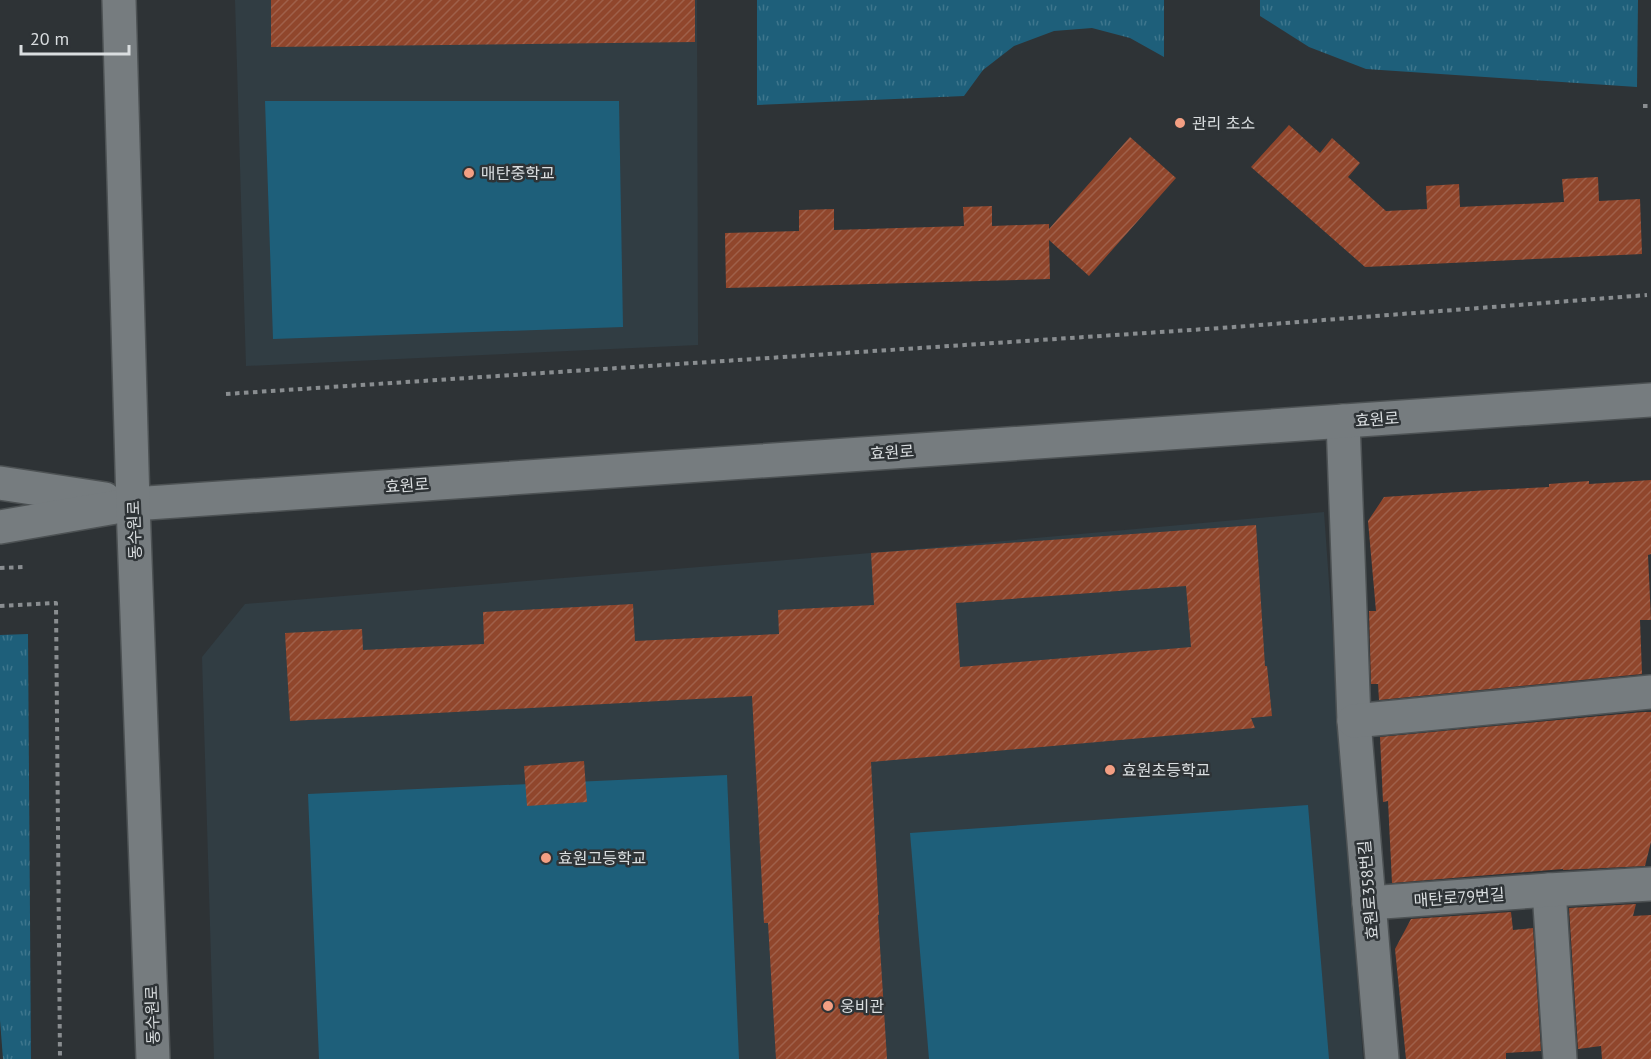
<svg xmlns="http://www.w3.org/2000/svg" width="1651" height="1059" viewBox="0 0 1651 1059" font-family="'PT Sans','Noto Sans KR',sans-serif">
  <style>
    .built { fill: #313d43 }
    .park { fill: url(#park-tufts) }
    .pitch { fill: #1e5f7a }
    .building { fill: url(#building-hatch); fill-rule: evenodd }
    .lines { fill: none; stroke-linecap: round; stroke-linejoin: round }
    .minor-casing { stroke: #4d5254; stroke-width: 36 }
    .tertiary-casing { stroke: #4d5254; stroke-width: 36 }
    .secondary-casing { stroke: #4d5254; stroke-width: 36 }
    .path { stroke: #898d90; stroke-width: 4; stroke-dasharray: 4.5 4.5; stroke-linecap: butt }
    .minor { stroke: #767c7f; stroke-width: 33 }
    .tertiary { stroke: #767c7f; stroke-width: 33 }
    .secondary { stroke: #767c7f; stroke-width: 33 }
    .poi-dot { fill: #f39f83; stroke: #2e3336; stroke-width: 2 }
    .labels { text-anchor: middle; stroke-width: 5; stroke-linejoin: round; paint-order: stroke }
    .poi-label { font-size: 16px; fill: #dadee0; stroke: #2e3336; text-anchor: start }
    .street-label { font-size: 16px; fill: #dadee0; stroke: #2e3336 }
  </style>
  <defs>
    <pattern id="park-tufts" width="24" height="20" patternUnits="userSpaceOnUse" patternTransform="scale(1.5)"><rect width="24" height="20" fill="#1e5f7a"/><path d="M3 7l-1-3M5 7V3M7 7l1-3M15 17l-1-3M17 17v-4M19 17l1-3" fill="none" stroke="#3e768d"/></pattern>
    <pattern id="building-hatch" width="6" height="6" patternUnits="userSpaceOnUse" patternTransform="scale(1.5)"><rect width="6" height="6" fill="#90462c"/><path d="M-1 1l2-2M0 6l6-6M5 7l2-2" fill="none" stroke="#9f604a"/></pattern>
  </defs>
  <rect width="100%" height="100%" fill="#2e3336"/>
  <g class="built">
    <polygon points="235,0 697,0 698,345 246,366"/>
    <polygon points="1324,512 1363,1059 214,1059 202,657 245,604 859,554"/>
  </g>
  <g class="park">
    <polygon points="757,0 1164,0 1164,57 1130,38 1092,28 1054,31 1014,46 983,70 964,96 757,105"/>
    <polygon points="1260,0 1638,0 1637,87 1366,69 1309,47 1260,16"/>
    <polygon points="28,634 31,1059 3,1059 0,1020 0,635"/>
  </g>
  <g class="pitch">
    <polygon points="619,101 623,327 273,339 265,101"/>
    <polygon points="727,775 739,1059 319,1059 308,794"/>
    <polygon points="1308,805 1329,1059 929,1059 910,833"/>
  </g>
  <g class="building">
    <polygon points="271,0 695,0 695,42 271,47"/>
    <polygon points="1289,125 1320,153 1332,138 1360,163 1348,177 1386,211 1427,209 1426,186 1442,185 1459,184 1460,207 1564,202 1562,179 1598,177 1599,201 1640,199 1642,254 1365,267 1251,167"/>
    <polygon points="1130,137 1176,178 1089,276 1049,240 1050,279 726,288 725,233 799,231 799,210 834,209 834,230 964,226 963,207 992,206 992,226 1049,224 1049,229"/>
    <polygon points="1651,480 1651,554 1648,555 1651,620 1640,620 1642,674 1379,700 1378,684 1371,684 1369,611 1376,611 1368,521 1384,497 1489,490 1549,487 1549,484 1589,481 1589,484"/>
    <path d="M1256,525L1265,666H1267L1272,716L1251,718L1255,728L871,762L879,915H878L887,1059H776L768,923H764L752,696L290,721L285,633L362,629L363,650L484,644L483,612L633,604L635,641L779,634L778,610L874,605L871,553ZM1186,586L1191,647L960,667L956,603Z"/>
    <polygon points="1643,712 1651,712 1651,842 1645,866 1563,870 1563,869 1392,883 1388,801 1383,802 1380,737"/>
    <polygon points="584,761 587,802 527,806 524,766"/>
    <polygon points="1636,904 1633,916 1651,915 1651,1059 1602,1059 1601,1046 1578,1049 1569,908"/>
    <polygon points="1511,912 1513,930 1533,928 1541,1051 1506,1053 1506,1059 1406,1059 1395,949 1411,919"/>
  </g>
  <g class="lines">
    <defs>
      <g id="minor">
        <polyline points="1343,421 1354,721 1382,1059"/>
        <polyline points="1354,721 1651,692"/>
        <polyline points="1549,890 1560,1059"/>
        <polyline points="1369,903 1549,890 1651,884"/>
      </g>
      <g id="tertiary">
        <polyline points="0,483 105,499"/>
        <polyline points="0,527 133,504 1651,400"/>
      </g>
      <polyline id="secondary" points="119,0 133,504 153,1059"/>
    </defs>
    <use href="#minor" class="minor-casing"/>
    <use href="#tertiary" class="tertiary-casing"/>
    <use href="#secondary" class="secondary-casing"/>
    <g class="path">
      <polyline points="1643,106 1651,106"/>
      <polyline points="226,394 1221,328 1647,295"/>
      <polyline points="0,568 24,567"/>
      <polyline points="0,606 56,603 60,1059"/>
    </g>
    <use href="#minor" class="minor"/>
    <use href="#tertiary" class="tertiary"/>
    <use href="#secondary" class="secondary"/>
  </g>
  <g class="poi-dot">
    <circle cx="1180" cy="123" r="6"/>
    <circle cx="469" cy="173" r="6"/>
    <circle cx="1110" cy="770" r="6"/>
    <circle cx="546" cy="858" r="6"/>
    <circle cx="828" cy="1006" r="6"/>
  </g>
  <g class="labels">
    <g class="poi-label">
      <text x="1192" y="129">관리 초소</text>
      <text x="481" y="179">매탄중학교</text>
      <text x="1122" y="776">효원초등학교</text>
      <text x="558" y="864">효원고등학교</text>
      <text x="840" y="1012">웅비관</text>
    </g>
    <g class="street-label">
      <text transform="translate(1377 419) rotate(-4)" y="6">효원로</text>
      <text transform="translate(892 452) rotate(-4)" y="6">효원로</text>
      <text transform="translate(407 485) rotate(-4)" y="6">효원로</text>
      <text transform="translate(134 530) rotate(-92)" y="6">동수원로</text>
      <text transform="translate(1368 890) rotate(-95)" y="6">효원로358번길</text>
      <text transform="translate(1459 897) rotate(-4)" y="6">매탄로79번길</text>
      <text transform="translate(152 1015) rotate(-92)" y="6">동수원로</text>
    </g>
  </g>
  <path d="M21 45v9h108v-9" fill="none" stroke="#dadee0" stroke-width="3"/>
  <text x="30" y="45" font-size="18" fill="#dadee0" stroke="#2e3336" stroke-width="4.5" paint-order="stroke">20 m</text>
</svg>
